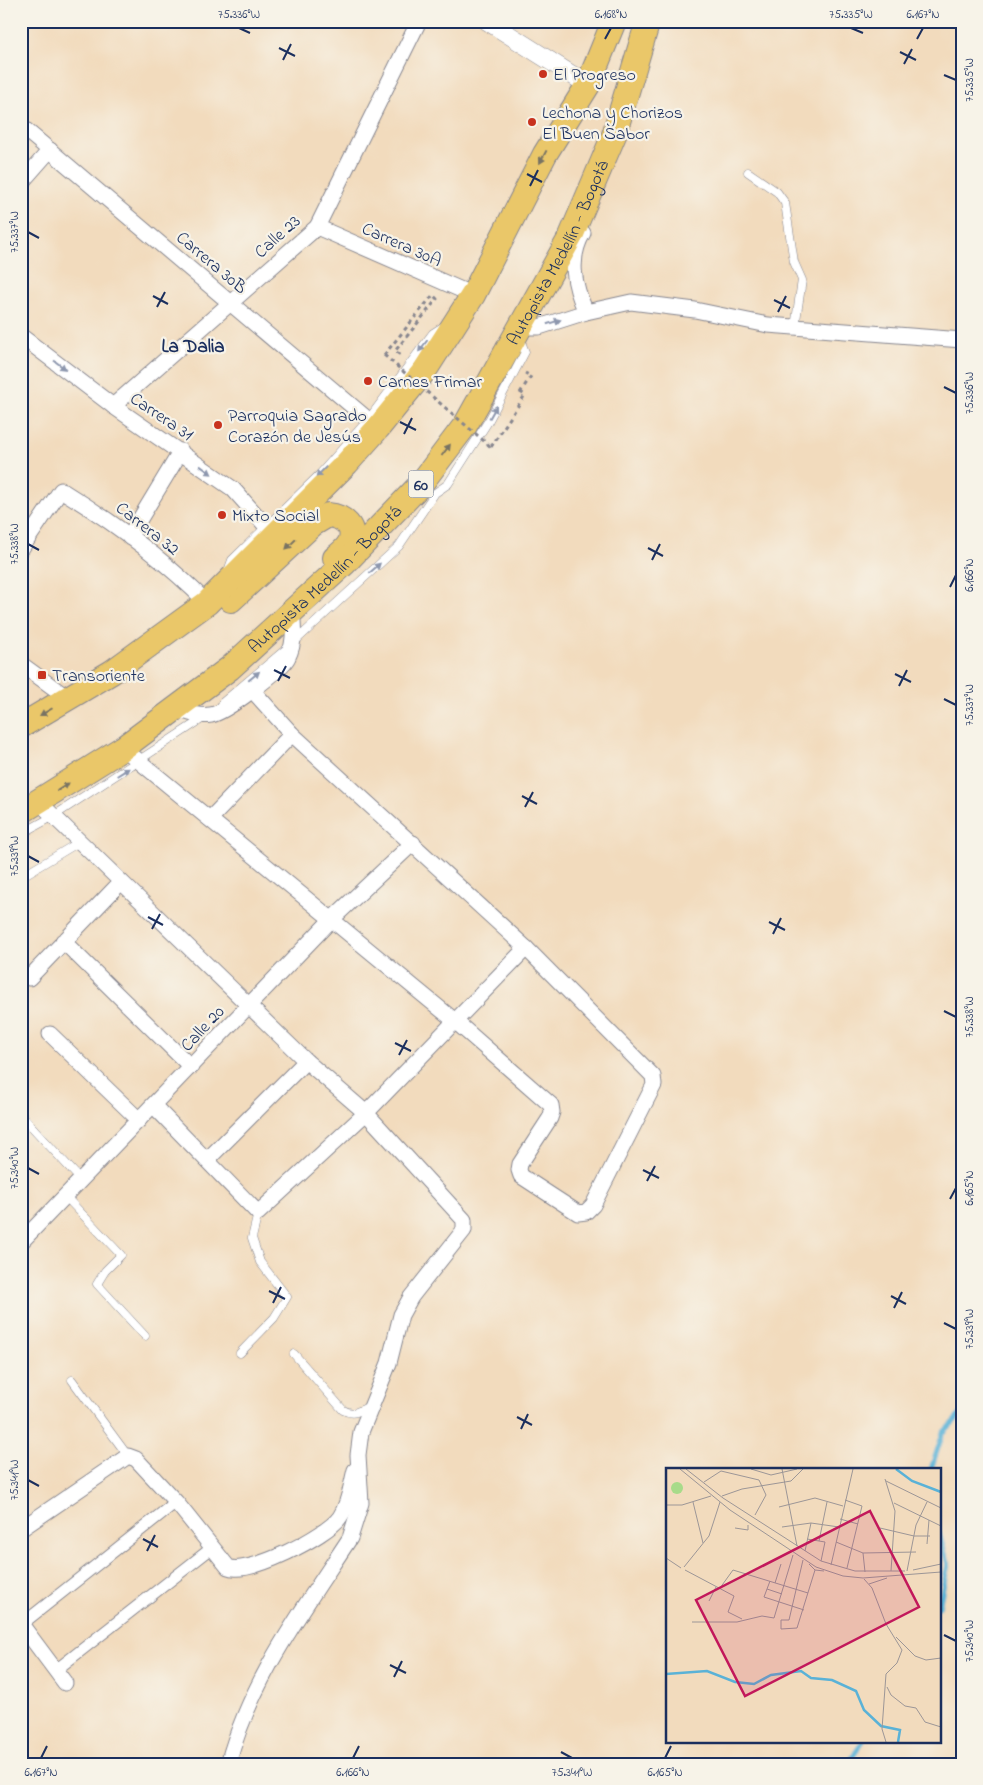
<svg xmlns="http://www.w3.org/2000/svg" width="983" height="1785" viewBox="0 0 983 1785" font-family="'Indie Flower',sans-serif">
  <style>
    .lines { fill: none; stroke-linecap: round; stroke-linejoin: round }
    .stream { stroke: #5ab2d7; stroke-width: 5 }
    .service-casing { stroke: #86858e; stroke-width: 9 }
    .pedestrian-casing { stroke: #86858e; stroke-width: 13 }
    .minor-casing { stroke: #86858e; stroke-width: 17 }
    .tertiary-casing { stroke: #86858e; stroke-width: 19 }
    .trunk-casing { stroke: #86858e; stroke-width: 26 }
    .path { stroke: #86858e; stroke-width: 3; stroke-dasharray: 4 4; stroke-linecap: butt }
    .service { stroke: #fff; stroke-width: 8 }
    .pedestrian { stroke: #fff; stroke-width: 11 }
    .minor { stroke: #fff; stroke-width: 15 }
    .tertiary { stroke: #fff; stroke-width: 18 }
    .trunk { stroke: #eac769; stroke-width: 24 }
    .path-bridge { stroke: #86858e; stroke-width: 3; stroke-dasharray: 4 4; stroke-linecap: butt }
    .oneway { fill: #787363 }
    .oneway2 { fill: #8d97ae }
    .ticks { fill: none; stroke: #1b2f5e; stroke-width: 2 }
    .poi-dot { fill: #c8321e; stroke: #f7f3e8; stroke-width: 2 }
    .labels { text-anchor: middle; stroke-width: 4.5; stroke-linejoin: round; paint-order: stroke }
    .shield { fill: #f7f3e8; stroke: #5d6a87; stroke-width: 1 }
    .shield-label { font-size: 16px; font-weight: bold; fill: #1b2f5e }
    .poi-label { font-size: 18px; fill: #1b2f5e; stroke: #f7f3e8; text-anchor: start }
    .street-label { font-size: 18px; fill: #1b2f5e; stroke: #f7f3e8 }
    .neighbourhood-label { font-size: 19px; font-weight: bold; fill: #1b2f5e; stroke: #f7f3e8 }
    .inset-river { fill: none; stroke: #5ab2d7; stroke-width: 2.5 }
    .inset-road { fill: none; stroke: #9c9697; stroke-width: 1 }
    .view { fill: #c2185b; fill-opacity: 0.15; stroke: #c2185b; stroke-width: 2.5 }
    .inset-edge { fill: none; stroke: #1b2f5e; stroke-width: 2.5 }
    .neatline { fill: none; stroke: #1b2f5e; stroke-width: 2 }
    .ticks-label { font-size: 12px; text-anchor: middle; fill: #1b2f5e }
  </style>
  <rect width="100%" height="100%" fill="#f7f3e8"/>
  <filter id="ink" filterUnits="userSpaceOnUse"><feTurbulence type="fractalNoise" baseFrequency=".02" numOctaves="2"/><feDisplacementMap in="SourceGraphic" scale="10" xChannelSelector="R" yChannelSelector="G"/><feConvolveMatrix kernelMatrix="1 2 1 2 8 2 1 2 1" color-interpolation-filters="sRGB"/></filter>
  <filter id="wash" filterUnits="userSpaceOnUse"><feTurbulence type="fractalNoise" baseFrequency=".0096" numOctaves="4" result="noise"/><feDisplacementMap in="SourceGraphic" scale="20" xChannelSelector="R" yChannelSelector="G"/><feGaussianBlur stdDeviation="1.12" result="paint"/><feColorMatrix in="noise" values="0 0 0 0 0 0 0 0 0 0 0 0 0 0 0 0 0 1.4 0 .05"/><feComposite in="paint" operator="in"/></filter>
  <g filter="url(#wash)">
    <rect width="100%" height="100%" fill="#f2dbbd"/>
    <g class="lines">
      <g class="stream">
        <polyline points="931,1469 943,1433 962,1413"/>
        <polyline points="939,1533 948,1564 939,1607"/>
        <polyline points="848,1764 863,1741"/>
      </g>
    </g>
  </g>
  <g filter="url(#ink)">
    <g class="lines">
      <defs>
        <g id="service">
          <polyline points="748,172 777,192 785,203 794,262 802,280 795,327"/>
          <polyline points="228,571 232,560 320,474 368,420 433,333 444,326"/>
          <polyline points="222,703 292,644 399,546 435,493 448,484 489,420 525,352 519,337"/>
          <polyline points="21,834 52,817 205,717"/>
          <polyline points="21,877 79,842"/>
          <polyline points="21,1115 81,1180"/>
          <polyline points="65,1196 121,1255 105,1271 97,1284 145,1336"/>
          <polyline points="240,1353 274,1318 287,1297 260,1262 252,1238 258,1213"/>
          <path d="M294,1354L343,1410C354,1416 360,1411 371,1405"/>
          <polyline points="72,1380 128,1456"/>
        </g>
        <g id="pedestrian">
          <polyline points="22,1624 176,1502"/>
          <polyline points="56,1670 213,1547"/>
        </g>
        <g id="minor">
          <polyline points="21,126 378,428"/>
          <polyline points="21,183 50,150"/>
          <polyline points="317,227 473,295"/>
          <path d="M583,233C568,259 574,286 586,312"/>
          <polyline points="521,327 539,327 586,312 631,302 695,310 768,325 962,340"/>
          <polyline points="21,336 113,406 233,489 274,535"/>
          <polyline points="113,406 317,227 419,21"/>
          <polyline points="129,537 181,451"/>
          <path d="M21,549L61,490C113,522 164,559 207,603"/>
          <polyline points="21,664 69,699"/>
          <path d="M177,709C189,713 198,717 211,715C225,713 282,670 288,657C295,643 294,627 292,612"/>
          <polyline points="123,748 455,1021 551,1105 552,1112 550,1118 520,1164 519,1170 521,1176 578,1213 586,1212 593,1205 654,1085 653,1076 526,948 292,734 253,691"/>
          <path d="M39,802L306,1061L366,1113L464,1220V1230L411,1297L401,1315L389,1363L361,1432L358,1455L361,1503L350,1538C303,1610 251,1679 228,1764"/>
          <polyline points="210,819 292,734"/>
          <polyline points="63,941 191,1067"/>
          <polyline points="29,978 121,882"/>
          <polyline points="50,1034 139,1120"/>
          <polyline points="154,1106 258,1213 366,1113 526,948"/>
          <polyline points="207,1160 306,1061"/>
          <polyline points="21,1242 332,919 413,843"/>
          <path d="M21,1529L128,1456L136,1459L176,1502L228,1567C248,1576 327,1536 340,1517C349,1504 351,1485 355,1470"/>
          <polyline points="21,1624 65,1683"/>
        </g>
        <polyline id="tertiary" points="487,21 588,85"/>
        <g id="trunk">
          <path d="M231,600L313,524L328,515C343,516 358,528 349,544C346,549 340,554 335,558"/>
          <polyline points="21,726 112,672 207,603 347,463 378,428 425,370 473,295 545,154 588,85 614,21"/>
          <path id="s1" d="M21,812L123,748L230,668L344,564L420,485L466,424L571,236L614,135L648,21"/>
        </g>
      </defs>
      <use href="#service" class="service-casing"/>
      <use href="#pedestrian" class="pedestrian-casing"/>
      <use href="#minor" class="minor-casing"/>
      <use href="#tertiary" class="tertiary-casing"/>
      <use href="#trunk" class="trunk-casing"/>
      <g class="path">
        <polyline points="384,355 433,295 437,299 395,351 402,356"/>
        <polyline points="520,393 531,376 525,373"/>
        <polyline points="491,447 525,395 517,390"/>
      </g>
      <use href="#service" class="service"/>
      <use href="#pedestrian" class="pedestrian"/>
      <use href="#minor" class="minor"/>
      <use href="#tertiary" class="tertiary"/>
      <use href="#trunk" class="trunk"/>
      <polyline class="path-bridge" points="384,355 491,447"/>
    </g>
    <defs><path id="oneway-solid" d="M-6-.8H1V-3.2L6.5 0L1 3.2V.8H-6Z" transform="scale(1.25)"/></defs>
    <g class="oneway">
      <use href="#oneway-solid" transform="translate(543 157) rotate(118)"/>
      <use href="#oneway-solid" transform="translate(446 450) rotate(-53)"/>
      <use href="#oneway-solid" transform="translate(291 544) rotate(136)"/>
      <use href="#oneway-solid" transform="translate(46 712) rotate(150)"/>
      <use href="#oneway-solid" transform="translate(63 787) rotate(-33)"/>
    </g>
    <g class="oneway2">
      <use href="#oneway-solid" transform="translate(554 322) rotate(-17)"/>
      <use href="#oneway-solid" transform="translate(423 346) rotate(127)"/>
      <use href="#oneway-solid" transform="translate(60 365) rotate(37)"/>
      <use href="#oneway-solid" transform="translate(493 412) rotate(-61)"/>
      <use href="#oneway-solid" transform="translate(206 470) rotate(36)"/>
      <use href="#oneway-solid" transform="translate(321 472) rotate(134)"/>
      <use href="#oneway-solid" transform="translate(375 568) rotate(-42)"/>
      <use href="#oneway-solid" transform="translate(254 676) rotate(-40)"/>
      <use href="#oneway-solid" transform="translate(123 772) rotate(-32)"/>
    </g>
  </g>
  <path class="ticks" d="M239,28L250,33M851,28L863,33M605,39L611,28M917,39L923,28M279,48L295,56M900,52L916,60M283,60L291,44M904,64L912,49M944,75L956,80M527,174L542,182M530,186L538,170M28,232L39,238M153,296L168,304M774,300L790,308M157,307L165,292M778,312L786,296M944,387L956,393M400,422L416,430M404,434L412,418M28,544L39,550M648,548L663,556M652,560L660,544M950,587L956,575M274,670L290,678M895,674L911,682M278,681L286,666M899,686L907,670M944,699L956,705M522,796L537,804M525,807L533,792M28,856L39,862M148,917L163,925M769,922L785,930M152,929L160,914M773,934L781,918M944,1011L956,1017M395,1043L411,1051M399,1055L407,1040M28,1168L39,1174M643,1170L659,1178M647,1181L655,1166M950,1199L956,1188M269,1291L285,1299M891,1296L906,1304M273,1303L281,1287M894,1308L902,1292M944,1323L956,1329M517,1417L532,1425M521,1429L528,1414M28,1480L39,1486M143,1539L158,1547M147,1551L155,1535M944,1635L956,1641M390,1665L406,1673M394,1677L402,1661M561,1752L572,1758M41,1758L47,1746M353,1758L359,1746M665,1758L671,1746"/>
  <g class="poi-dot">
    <circle cx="543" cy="74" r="5"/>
    <circle cx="532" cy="122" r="5"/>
    <circle cx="368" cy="381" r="5"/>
    <circle cx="218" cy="425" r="5"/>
    <circle cx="222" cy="515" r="5"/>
    <rect x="37" y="670" width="10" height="10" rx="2.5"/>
  </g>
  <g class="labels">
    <rect class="shield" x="408.5" y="470.5" width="25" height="27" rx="4"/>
    <g class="shield-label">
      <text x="421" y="490">60</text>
    </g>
    <g class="poi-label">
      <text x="553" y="80">El Progreso</text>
      <text x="542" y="118">Lechona y Chorizos<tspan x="542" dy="21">El Buen Sabor</tspan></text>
      <text x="378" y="387">Carnes Frimar</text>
      <text x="228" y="421">Parroquia Sagrado<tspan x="228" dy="21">Corazón de Jesús</tspan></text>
      <text x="232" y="521">Mixto Social</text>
      <text x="52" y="681">Transoriente</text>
    </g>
    <g class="street-label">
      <text transform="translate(277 236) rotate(-42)" y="6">Calle 23</text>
      <text transform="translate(402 244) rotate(24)" y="6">Carrera 30A</text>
      <text dy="6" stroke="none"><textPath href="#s1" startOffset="789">Autopista Medellín - Bogotá</textPath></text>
      <text transform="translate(212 262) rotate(40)" y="6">Carrera 30B</text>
      <text transform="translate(162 416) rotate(34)" y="6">Carrera 31</text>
      <text transform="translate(148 528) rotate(38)" y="6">Carrera 32</text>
      <text dy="6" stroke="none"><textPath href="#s1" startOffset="384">Autopista Medellín - Bogotá</textPath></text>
      <text transform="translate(202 1028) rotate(-47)" y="6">Calle 20</text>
    </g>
    <g class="neighbourhood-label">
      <text x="193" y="352">La Dalia</text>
    </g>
  </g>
  <g transform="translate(666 1468)">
    <rect width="275" height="275" fill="#f2dbbd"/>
    <path d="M5 20a6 6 0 1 1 12 0a6 6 0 1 1-12 0Z" fill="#a8db8a"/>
    <path class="inset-river" d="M230,1L246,13L275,24M0,206L41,203L69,214L88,216L105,207L135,203L145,210L166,212L190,223L198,242L215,258L234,262L232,274"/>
    <path class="inset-road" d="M14,1L64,42L150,99L177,108L197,110L275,104M20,1L57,30L155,93L189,103H239M85,1L105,7L131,1M116,1L131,78M219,11L229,43L225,103M220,13L275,40M38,14L55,3L93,12L100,27L89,47M56,28L76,21L125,13L137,1M179,32L196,38L181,100M27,34L37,75M228,35L275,58M0,37H16L45,28M113,39L149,30L177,38M174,51L192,56M116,59L145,55L173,59M69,60L82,62V57M214,60L248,68H264M141,71L159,74L155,93M153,73L161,34M170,74L197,85L250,84M261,76L263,52M139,83L145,55M197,85L199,104M0,90L15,100M137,92L123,152H115V161L131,160L149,102M143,96L149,102L158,103M165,97L187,1M18,99L43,68L54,34M19,102L68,128L62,144L76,151M247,102L275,96M241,103L250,57L261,34M198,111L206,120L220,156L236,182L231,195L220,206L216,261L220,274M104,113L98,129L138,142M109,115L115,96M203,116L221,110M54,120L67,102L142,125M101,121L116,126M43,133L50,119M26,154H71L96,148L108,150L127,87M230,169L249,188L260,192L275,190M221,219L225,227L239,238L250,240L259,254L275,259"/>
    <path class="view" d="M204,43L253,139L79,228L30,132Z"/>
    <rect width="275" height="275" class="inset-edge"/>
  </g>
  <rect width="983" height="1785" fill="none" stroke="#f7f3e8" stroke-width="55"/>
  <rect x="28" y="28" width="928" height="1730" class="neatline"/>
  <g class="ticks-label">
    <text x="239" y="18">75.336°W</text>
    <text x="611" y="18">6.168°N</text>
    <text x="851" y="18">75.335°W</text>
    <text x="923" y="18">6.167°N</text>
    <text transform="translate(969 80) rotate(-90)" y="4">75.335°W</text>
    <text transform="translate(14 232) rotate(-90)" y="4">75.337°W</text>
    <text transform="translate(969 393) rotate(-90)" y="4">75.336°W</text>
    <text transform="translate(14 544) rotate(-90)" y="4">75.338°W</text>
    <text transform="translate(969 575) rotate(-90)" y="4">6.166°N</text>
    <text transform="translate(969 705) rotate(-90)" y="4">75.337°W</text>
    <text transform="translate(14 856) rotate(-90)" y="4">75.339°W</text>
    <text transform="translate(969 1017) rotate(-90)" y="4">75.338°W</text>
    <text transform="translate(14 1168) rotate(-90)" y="4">75.340°W</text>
    <text transform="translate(969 1188) rotate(-90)" y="4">6.165°N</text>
    <text transform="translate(969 1329) rotate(-90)" y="4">75.339°W</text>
    <text transform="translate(14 1480) rotate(-90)" y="4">75.341°W</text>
    <text transform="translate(969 1641) rotate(-90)" y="4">75.340°W</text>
    <text x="41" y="1776">6.167°N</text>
    <text x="353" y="1776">6.166°N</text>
    <text x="572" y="1776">75.341°W</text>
    <text x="665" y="1776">6.165°N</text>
  </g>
</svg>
